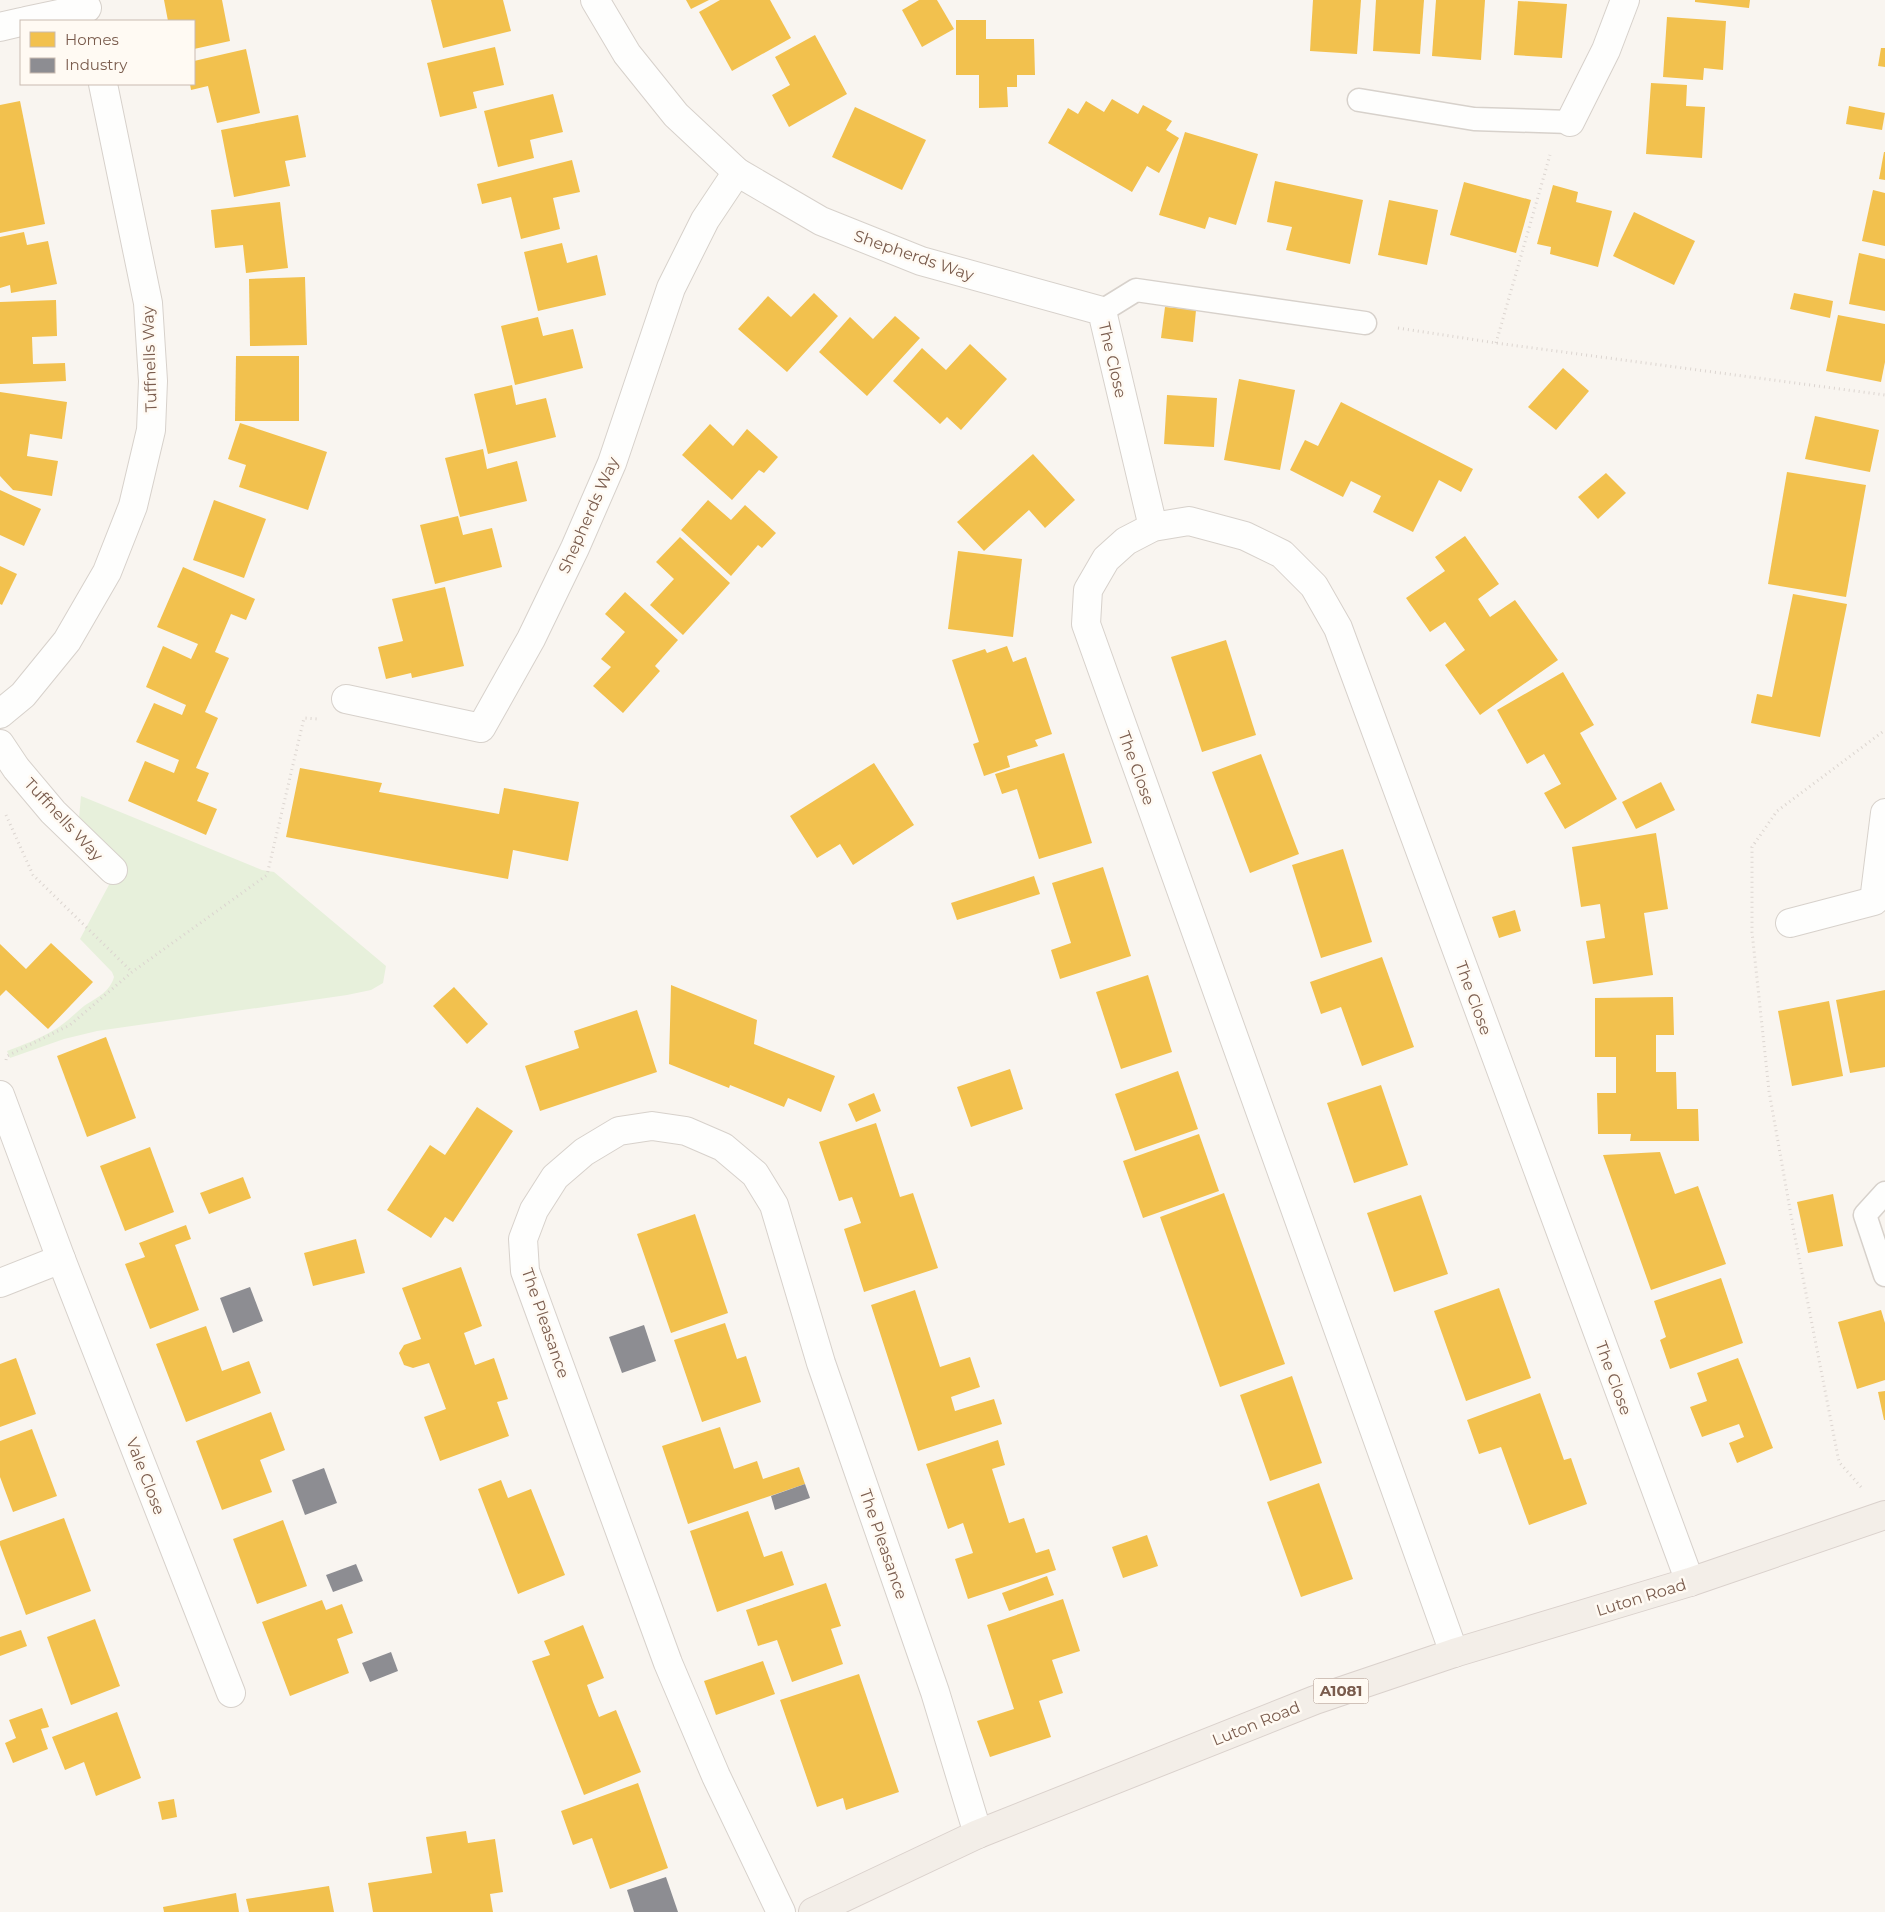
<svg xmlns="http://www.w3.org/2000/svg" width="1885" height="1912" viewBox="0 0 1885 1912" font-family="Montserrat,sans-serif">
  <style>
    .green { fill: #e7f0db }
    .homes { fill: #f2c14e }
    .industry { fill: #8d8d92 }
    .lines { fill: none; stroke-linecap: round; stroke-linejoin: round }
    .lane-casing { stroke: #d7d1cb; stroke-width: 25 }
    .street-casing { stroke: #d7d1cb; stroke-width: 30 }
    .primary-casing { stroke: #dad1cc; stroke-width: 30 }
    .path { stroke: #dcd5d0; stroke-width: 3; stroke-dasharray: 1 4; stroke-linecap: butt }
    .lane { stroke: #fefefd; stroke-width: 22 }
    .street { stroke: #fefefd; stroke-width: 28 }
    .primary { stroke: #f3eee8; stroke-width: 28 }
    .labels { text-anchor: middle; stroke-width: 5; stroke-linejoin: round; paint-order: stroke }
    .shield { fill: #fffaf3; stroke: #a28b7f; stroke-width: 1 }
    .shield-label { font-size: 15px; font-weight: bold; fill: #7a5c4d }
    .street-label { font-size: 16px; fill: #7a5c4d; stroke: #fffaf3 }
  </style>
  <rect width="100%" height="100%" fill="#f9f5f0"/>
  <path class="green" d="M81,796L262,870L274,872L386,966L383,983L371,990L347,995L97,1031L64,1039L10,1058L7,1051C23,1045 39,1039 54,1030C65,1024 74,1014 84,1006C96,998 110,992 114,977L112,972L80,939L111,881L76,851Z"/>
  <g class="homes">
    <polygon points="164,0 222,0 230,41 194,49 194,21 168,21"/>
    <polygon points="431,0 503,0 511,31 443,48"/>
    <polygon points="686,0 709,0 691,9"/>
    <polygon points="720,0 770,0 791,38 732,71 699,12"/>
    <polygon points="919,0 937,0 954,29 922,47 902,10"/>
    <polygon points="1313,0 1361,0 1357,54 1310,51"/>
    <polygon points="1376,0 1424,0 1420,54 1373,51"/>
    <polygon points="1436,0 1485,0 1481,60 1432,56"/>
    <polygon points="1695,0 1750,0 1749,8 1695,2"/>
    <polygon points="1518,1 1567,4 1562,58 1514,55"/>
    <polygon points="1667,17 1726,21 1723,70 1704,68 1703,80 1663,77"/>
    <polygon points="956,20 986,20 986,39 1034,39 1035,75 1017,75 1017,87 1007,87 1008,107 979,108 979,75 956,75"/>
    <polygon points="815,35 847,94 789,127 772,95 790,85 775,57"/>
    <polygon points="495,47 504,85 473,92 477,108 440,117 427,63"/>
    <polygon points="1881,48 1885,48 1885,67 1878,66"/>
    <polygon points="246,49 260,113 217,123 208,86 191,90 190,84 194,84 194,61"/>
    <polygon points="1651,83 1687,85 1686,106 1705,107 1702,158 1646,154"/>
    <polygon points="553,94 563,132 530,140 534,158 498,167 484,111"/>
    <polygon points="1112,99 1138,114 1143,105 1172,121 1166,130 1179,138 1159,173 1147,166 1132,192 1048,143 1068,108 1078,114 1086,101 1104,112"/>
    <polygon points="20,101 45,224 0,233 0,105"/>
    <polygon points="1849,106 1885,113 1882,130 1846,124"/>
    <polygon points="855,107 926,140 902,190 832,157"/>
    <polygon points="298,115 306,157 285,161 290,186 234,197 221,130"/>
    <polygon points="1185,132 1258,154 1236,225 1209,217 1205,229 1159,215"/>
    <polygon points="1884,152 1885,152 1885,180 1879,179"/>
    <polygon points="572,160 580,192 553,198 560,229 521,239 511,197 482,204 477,184"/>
    <polygon points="1275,181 1363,200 1350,264 1286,250 1292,227 1267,222"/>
    <polygon points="1464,182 1531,200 1516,253 1450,235"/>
    <polygon points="1553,185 1578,192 1576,202 1612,211 1598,267 1550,254 1551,247 1537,244"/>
    <polygon points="1873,190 1885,193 1885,246 1862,241"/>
    <polygon points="1389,200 1438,210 1427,265 1378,255"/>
    <polygon points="280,202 288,268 246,273 243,245 215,248 211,210"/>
    <polygon points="1634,212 1695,241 1674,285 1613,256"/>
    <polygon points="24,232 27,245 48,241 57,284 11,293 10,285 0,288 0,237"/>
    <polygon points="562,243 567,263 597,255 606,295 538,311 524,252"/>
    <polygon points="1859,253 1885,259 1885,311 1849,304"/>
    <polygon points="305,277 307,345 250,346 249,279"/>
    <polygon points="814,293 838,316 787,372 738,329 768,296 791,317"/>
    <polygon points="1794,293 1833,301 1830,318 1790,309"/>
    <polygon points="56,300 57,336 32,337 33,364 65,363 66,381 0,384 0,302"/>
    <polygon points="1165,307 1196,310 1193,342 1161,338"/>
    <polygon points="1838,315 1885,324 1885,362 1881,382 1826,371"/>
    <polygon points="895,316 920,338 867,396 819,352 850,317 873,339"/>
    <polygon points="538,317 543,336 573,329 583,368 515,385 501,326"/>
    <polygon points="970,344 1007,379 961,430 947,417 940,424 893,381 922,348 946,370"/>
    <polygon points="236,356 299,356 299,421 235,421"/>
    <polygon points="1563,368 1589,391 1556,430 1528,407"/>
    <polygon points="1239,379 1295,390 1280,470 1224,460"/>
    <polygon points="512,385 516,405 546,398 556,437 488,454 474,394"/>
    <polygon points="0,392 67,402 62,439 30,434 27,456 58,461 52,496 13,490 0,476"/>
    <polygon points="1167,395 1217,398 1214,447 1164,444"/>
    <polygon points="1341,402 1473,469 1461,492 1439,480 1413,532 1373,512 1381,496 1351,481 1343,497 1290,470 1305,440 1318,446"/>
    <polygon points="1815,416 1879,430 1870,472 1805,459"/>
    <polygon points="240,423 327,452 308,510 239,487 246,465 228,459"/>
    <polygon points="710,424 733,446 747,429 778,457 764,473 759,470 732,500 682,455"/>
    <polygon points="483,449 487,469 517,461 527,501 460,517 445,458"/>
    <polygon points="1033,454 1075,500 1045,528 1029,510 984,551 957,522"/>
    <polygon points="1787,472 1866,485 1846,597 1768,584"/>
    <polygon points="1606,473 1626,493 1598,519 1578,497"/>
    <polygon points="0,490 41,509 24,546 0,535"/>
    <polygon points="214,500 266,519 244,578 193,560"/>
    <polygon points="708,500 731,520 745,505 776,533 762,548 758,545 731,576 681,530"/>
    <polygon points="458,516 463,535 492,528 502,567 435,584 420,525"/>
    <polygon points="1465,536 1499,584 1478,599 1490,617 1515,600 1558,660 1480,715 1445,665 1465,650 1445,622 1430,632 1406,598 1445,571 1435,557"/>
    <polygon points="680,537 730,583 683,635 650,605 674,579 656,562"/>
    <polygon points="958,551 1022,559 1013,637 948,629"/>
    <polygon points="0,566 17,574 2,605 0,604"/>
    <polygon points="183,567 255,599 246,620 231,614 215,652 229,658 205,712 218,718 196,768 209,773 197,801 217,809 206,835 128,801 145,761 174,773 179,760 136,742 154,703 182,715 186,705 146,687 163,646 191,659 198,644 157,627"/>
    <polygon points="445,587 464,666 412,678 411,673 386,679 378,647 403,641 392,599"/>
    <polygon points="625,592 678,640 655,666 660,671 623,713 593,686 611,667 601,659 625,632 605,614"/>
    <polygon points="1793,594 1847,604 1820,737 1751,723 1757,694 1772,697"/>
    <polygon points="1226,640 1256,735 1202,752 1171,657"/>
    <polygon points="1007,646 1013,662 1026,657 1052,734 1035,740 1038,746 1007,756 1010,767 984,776 973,744 979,742 952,660 985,649 987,653"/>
    <polygon points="1563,672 1594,725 1580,733 1617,799 1565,829 1544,793 1561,784 1544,754 1527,764 1497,710"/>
    <polygon points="1064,753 1092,843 1039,859 1017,789 1002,794 995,774"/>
    <polygon points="1261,754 1299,854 1250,873 1212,772"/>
    <polygon points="874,763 914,825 853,865 840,844 817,858 790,816"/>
    <polygon points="300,768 382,783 379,792 499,814 504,788 579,802 568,861 513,850 508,879 286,837"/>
    <polygon points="1661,782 1675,810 1636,829 1622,802"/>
    <polygon points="1656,833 1668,909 1644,913 1653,975 1593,984 1586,941 1605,938 1600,904 1581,907 1572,847"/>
    <polygon points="1343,849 1372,942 1321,958 1292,865"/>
    <polygon points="1103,867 1131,956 1060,979 1051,950 1071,943 1052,883"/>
    <polygon points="1034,876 1040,894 957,920 951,903"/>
    <polygon points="1515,910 1521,931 1499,938 1492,917"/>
    <polygon points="51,943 93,982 48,1029 6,990 0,996 0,944 26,969"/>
    <polygon points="1382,957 1414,1047 1362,1066 1341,1007 1321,1014 1310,982"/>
    <polygon points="1148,975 1172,1052 1121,1069 1096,992"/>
    <polygon points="671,985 757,1020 754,1044 835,1076 821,1112 788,1098 784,1107 730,1085 729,1088 669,1064"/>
    <polygon points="454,987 488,1024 467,1044 433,1006"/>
    <polygon points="1885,990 1885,1067 1850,1073 1836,1000"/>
    <polygon points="1673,997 1674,1035 1656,1035 1656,1072 1676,1072 1677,1109 1698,1109 1699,1141 1630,1141 1631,1134 1598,1134 1597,1093 1616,1093 1616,1057 1595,1057 1595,998"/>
    <polygon points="1829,1001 1843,1076 1792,1086 1778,1011"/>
    <polygon points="637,1010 657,1072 540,1111 525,1066 579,1048 574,1031"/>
    <polygon points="106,1037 136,1118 87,1137 57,1056"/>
    <polygon points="1010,1069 1023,1109 971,1127 957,1087"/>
    <polygon points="1178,1071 1198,1129 1135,1151 1115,1094"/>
    <polygon points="1381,1085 1408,1165 1354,1183 1327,1103"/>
    <polygon points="874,1093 881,1111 856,1122 848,1104"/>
    <polygon points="477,1107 513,1131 453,1222 445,1217 431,1238 387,1210 430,1145 445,1155"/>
    <polygon points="876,1123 900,1197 913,1193 938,1268 864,1292 844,1229 861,1223 852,1197 839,1201 819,1142"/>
    <polygon points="1199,1134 1219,1191 1143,1218 1123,1161"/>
    <polygon points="150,1147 174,1212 125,1231 100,1166"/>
    <polygon points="1660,1152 1675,1194 1698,1186 1726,1264 1651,1290 1603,1155"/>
    <polygon points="243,1177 251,1198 209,1214 200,1193"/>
    <polygon points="1224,1193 1285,1364 1220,1387 1160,1217"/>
    <polygon points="1833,1194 1843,1246 1808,1253 1797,1202"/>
    <polygon points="1421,1195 1448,1274 1394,1292 1367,1213"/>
    <polygon points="695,1214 728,1313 671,1333 637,1234"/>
    <polygon points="186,1225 191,1239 175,1245 199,1310 150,1329 125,1264 145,1257 139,1243"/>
    <polygon points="356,1239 365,1273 313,1286 304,1253"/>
    <polygon points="461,1267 482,1326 464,1333 475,1365 494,1358 508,1399 497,1402 509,1436 440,1461 424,1417 446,1409 429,1363 413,1368 404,1365 399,1353 404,1345 421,1339 402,1288"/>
    <polygon points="1721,1278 1743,1343 1670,1369 1660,1340 1666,1337 1654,1301"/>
    <polygon points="1499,1288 1531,1378 1466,1401 1434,1311"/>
    <polygon points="915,1290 940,1367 970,1357 980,1387 951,1397 955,1411 994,1399 1002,1424 918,1451 871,1305"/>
    <polygon points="1881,1310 1885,1323 1885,1380 1857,1389 1838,1322"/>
    <polygon points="725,1323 737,1359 746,1356 761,1402 702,1422 674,1340"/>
    <polygon points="206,1326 222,1371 249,1361 261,1393 186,1422 156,1344"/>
    <polygon points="16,1358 36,1414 0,1427 0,1364"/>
    <polygon points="1738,1358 1773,1448 1737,1463 1729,1443 1744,1437 1739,1424 1702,1437 1690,1407 1707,1401 1697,1373"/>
    <polygon points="1292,1376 1322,1463 1270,1481 1240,1395"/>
    <polygon points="1885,1391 1885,1420 1884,1420 1878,1392"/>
    <polygon points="1540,1393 1564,1460 1571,1458 1587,1504 1529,1525 1501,1447 1479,1454 1467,1420"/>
    <polygon points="271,1412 285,1450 260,1460 272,1492 222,1510 196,1441"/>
    <polygon points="720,1427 734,1469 757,1461 763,1479 799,1467 805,1484 688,1524 662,1446"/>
    <polygon points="32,1429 57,1496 13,1512 0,1477 0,1441"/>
    <polygon points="998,1440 1005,1465 992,1469 1009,1523 1024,1518 1036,1553 1049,1549 1056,1570 968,1599 955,1559 973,1553 963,1523 948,1529 926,1464"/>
    <polygon points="501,1480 508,1498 531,1489 565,1575 518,1594 478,1489"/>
    <polygon points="1319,1483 1353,1579 1301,1597 1267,1502"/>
    <polygon points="748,1511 764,1557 782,1551 794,1585 717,1612 690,1531"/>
    <polygon points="64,1518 91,1591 26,1615 0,1545 0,1541"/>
    <polygon points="283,1520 307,1586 257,1604 233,1539"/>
    <polygon points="1147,1535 1158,1566 1123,1578 1112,1547"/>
    <polygon points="1047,1576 1054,1595 1009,1611 1002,1593"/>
    <polygon points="826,1583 841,1626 831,1629 843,1664 792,1682 777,1640 758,1646 746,1610"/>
    <polygon points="1063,1599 1080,1651 1052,1660 1063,1693 1039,1701 1051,1737 990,1757 977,1721 1014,1709 987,1625"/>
    <polygon points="322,1600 326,1610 342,1604 353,1633 337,1639 349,1673 290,1696 262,1622"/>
    <polygon points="95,1619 120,1686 71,1705 47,1637"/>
    <polygon points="583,1625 604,1678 587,1685 593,1702 599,1717 616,1710 641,1772 584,1795 532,1661 550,1655 544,1641"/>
    <polygon points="21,1630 27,1646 0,1656 0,1637"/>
    <polygon points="763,1661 775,1694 716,1715 704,1681"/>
    <polygon points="859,1674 899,1792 846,1810 843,1798 817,1807 780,1700"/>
    <polygon points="42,1708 49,1727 41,1729 48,1749 13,1763 5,1743 16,1738 9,1720"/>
    <polygon points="117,1712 141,1778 96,1796 84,1762 65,1770 52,1737"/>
    <polygon points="638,1783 668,1868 610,1889 592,1838 573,1845 561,1811"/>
    <polygon points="174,1799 177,1817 162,1820 158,1802"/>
    <polygon points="466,1831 468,1843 495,1839 503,1892 490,1894 493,1912 373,1912 368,1883 432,1873 426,1837"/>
    <polygon points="329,1886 334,1912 249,1912 246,1899"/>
    <polygon points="236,1893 239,1912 164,1912 163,1907"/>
  </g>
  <g class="industry">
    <polygon points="250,1287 263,1321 233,1333 220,1298"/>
    <polygon points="644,1325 656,1361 622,1373 609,1337"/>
    <polygon points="324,1468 337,1503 305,1515 292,1480"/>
    <polygon points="805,1484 810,1498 775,1510 771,1496"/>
    <polygon points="356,1564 363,1581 333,1592 326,1575"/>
    <polygon points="391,1652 398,1671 370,1682 362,1663"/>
    <polygon points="666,1877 678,1912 634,1912 627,1890"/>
  </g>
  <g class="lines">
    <defs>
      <g id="lane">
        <polyline points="1359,100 1474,119 1570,122"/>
        <polyline points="1102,311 1136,290 1365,323"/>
        <polyline points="1885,1193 1865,1215 1885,1275"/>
      </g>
      <g id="street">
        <polyline points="595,0 627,54 676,115 737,172 821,221 921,261 1102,311 1153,527"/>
        <polyline points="26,21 87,8"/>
        <polyline points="0,27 21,22"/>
        <polyline points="1570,122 1606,50 1625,0"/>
        <polyline points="346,699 481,728 531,639 575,548 612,463 671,288 705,220 737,172"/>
        <polyline points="0,714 23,695 67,641 107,572 133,506 151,430 153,381 148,303 103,84"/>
        <polyline points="0,744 16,768 53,812 113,870"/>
        <polyline points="1790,923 1874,901 1885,813"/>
        <polyline points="0,1095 61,1259 231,1693"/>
        <polyline points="0,1283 61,1259"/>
        <polyline points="1454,1653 1086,624 1088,590 1106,559 1126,541 1153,527 1189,521 1245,536 1282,554 1314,586 1338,628 1690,1582"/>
        <polyline points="781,1912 716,1776 668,1663 525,1271 523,1239 534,1210 555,1177 584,1152 619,1131 652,1126 686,1131 723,1147 755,1174 774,1205 821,1363 935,1692 978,1834"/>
      </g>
      <polyline id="primary" points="813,1912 978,1834 1315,1700 1454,1653 1690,1582 1885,1515"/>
    </defs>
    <use href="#lane" class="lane-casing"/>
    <use href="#street" class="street-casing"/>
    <use href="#primary" class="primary-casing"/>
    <g class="path">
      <polyline points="1398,328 1496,343 1885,395"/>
      <polyline points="1496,343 1550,155"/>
      <polyline points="6,815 33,875 132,972"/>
      <polyline points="6,1060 7,1056 70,1025 132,972 267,875 304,718 318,719"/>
      <polyline points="1861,1487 1839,1462 1794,1232 1769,1091 1752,932 1752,847 1777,811 1885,730"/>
    </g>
    <use href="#lane" class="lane"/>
    <use href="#street" class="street"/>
    <use href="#primary" class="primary"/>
  </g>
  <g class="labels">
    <rect class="shield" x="1313.5" y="1678.5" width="55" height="25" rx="4"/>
    <g class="shield-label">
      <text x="1341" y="1696">A1081</text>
    </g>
    <g class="street-label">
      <text transform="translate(914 255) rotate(19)" y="6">Shepherds Way</text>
      <text transform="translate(149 359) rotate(-92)" y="6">Tuffnells Way</text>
      <text transform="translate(1113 360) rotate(77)" y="6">The Close</text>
      <text transform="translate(588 515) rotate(-66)" y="6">Shepherds Way</text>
      <text transform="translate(1137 768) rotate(70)" y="6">The Close</text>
      <text transform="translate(64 819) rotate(47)" y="6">Tuffnells Way</text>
      <text transform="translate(1474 998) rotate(70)" y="6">The Close</text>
      <text transform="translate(546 1323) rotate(71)" y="6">The Pleasance</text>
      <text transform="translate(1614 1378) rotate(70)" y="6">The Close</text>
      <text transform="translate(146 1476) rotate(69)" y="6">Vale Close</text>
      <text transform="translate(884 1544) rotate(71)" y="6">The Pleasance</text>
      <text transform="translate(1641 1597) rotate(-17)" y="6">Luton Road</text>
      <text transform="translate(1256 1723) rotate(-22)" y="6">Luton Road</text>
    </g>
  </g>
  <rect x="20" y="20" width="175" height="65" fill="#fffaf3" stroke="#cabbb1"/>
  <rect x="30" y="32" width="25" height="15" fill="#f2c14e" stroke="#cabbb1"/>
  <text x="65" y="45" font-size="15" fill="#7a5c4d">Homes</text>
  <rect x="30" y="58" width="25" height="15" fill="#8d8d92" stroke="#cabbb1"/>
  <text x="65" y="70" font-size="15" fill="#7a5c4d">Industry</text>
</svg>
